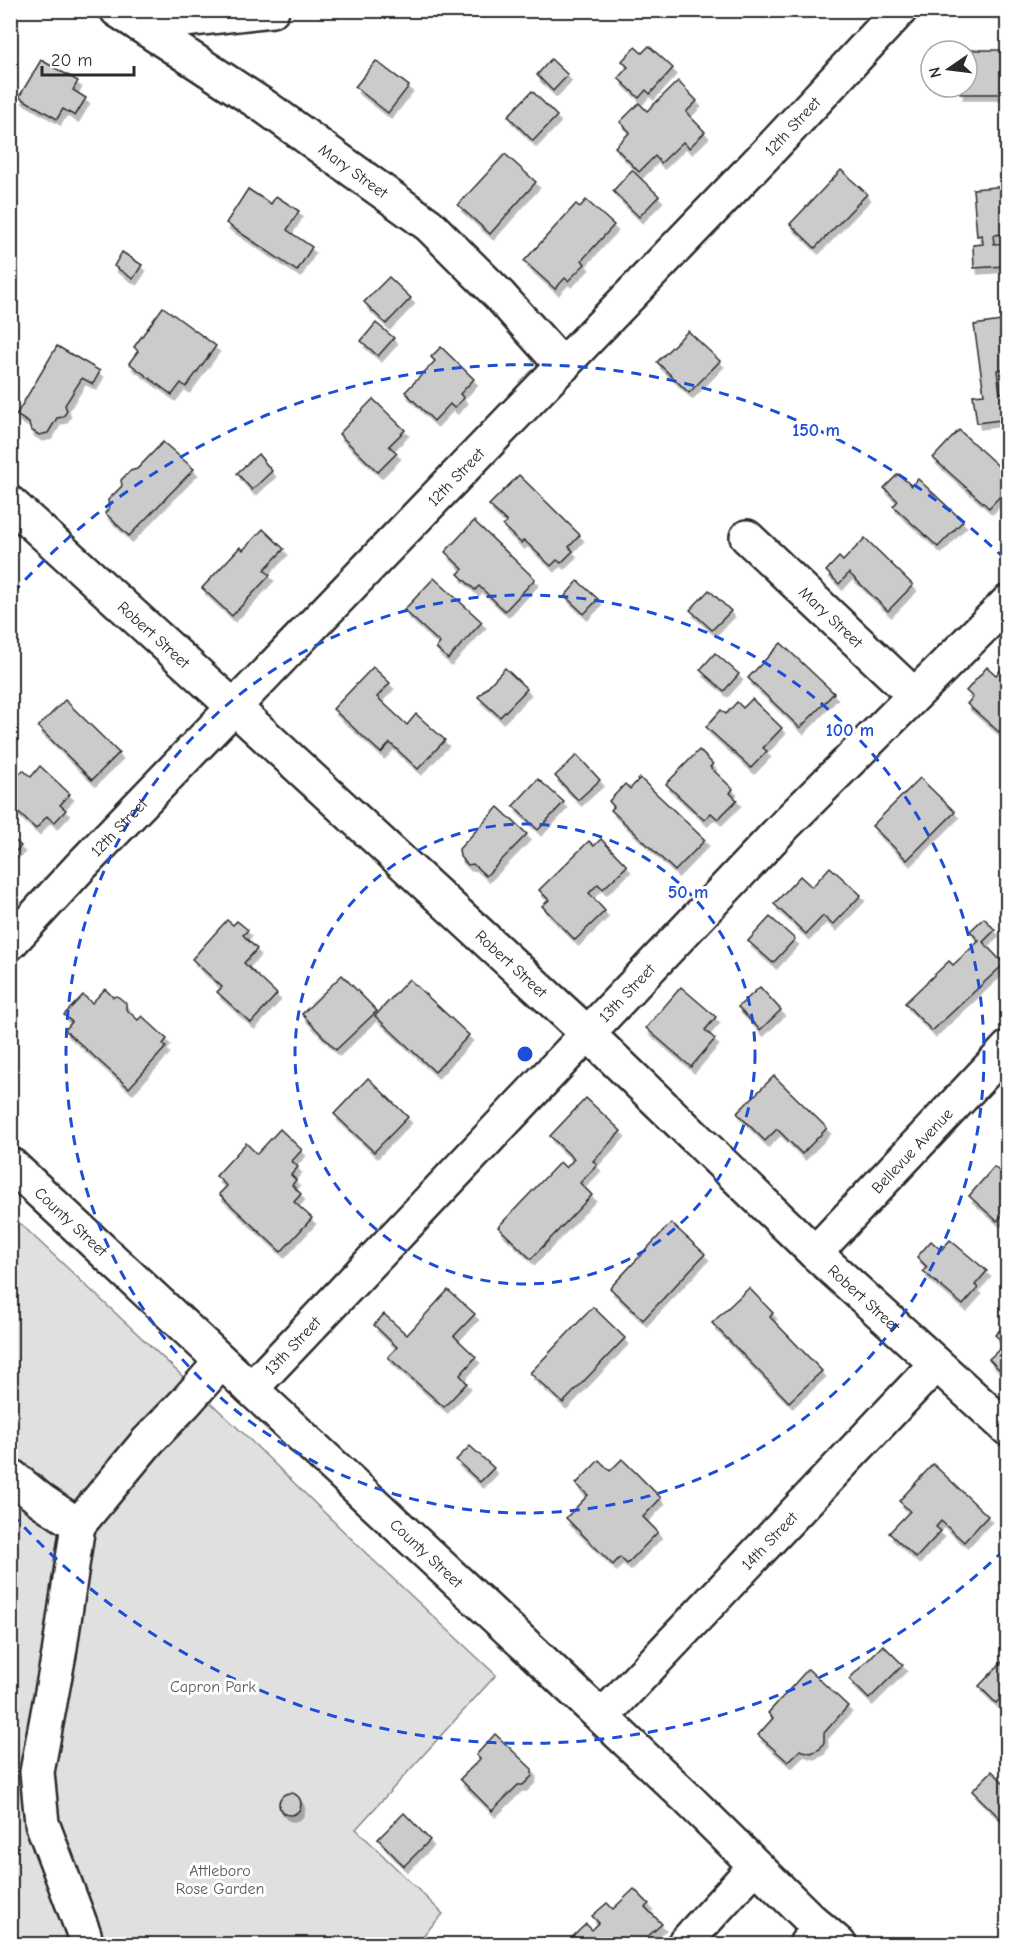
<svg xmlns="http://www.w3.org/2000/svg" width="1018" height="1955" viewBox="0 0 1018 1955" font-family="'Comic Neue',sans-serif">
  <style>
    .green { fill: #e0e0e0; stroke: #868686; stroke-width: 1.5 }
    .building { fill: #cbcbcb; stroke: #2b2b2b; stroke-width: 1.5; filter: url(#shadow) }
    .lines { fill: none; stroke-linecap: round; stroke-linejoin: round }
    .minor-casing { stroke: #2b2b2b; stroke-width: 38 }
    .highway-casing { stroke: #2b2b2b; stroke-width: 38 }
    .minor { stroke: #fff; stroke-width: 33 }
    .highway { stroke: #fff; stroke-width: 33 }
    .ring { fill: none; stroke: #1d4ed8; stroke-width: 3; stroke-dasharray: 10 8 }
    .labels { text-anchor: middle; stroke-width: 6; stroke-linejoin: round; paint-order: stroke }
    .street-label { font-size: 16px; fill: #2b2b2b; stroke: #fff }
    .park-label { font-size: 16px; fill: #585858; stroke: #fff }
    .centre { fill: #1d4ed8; stroke: #fff; stroke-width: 3 }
    .ring-label { font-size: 18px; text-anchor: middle; font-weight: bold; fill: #1d4ed8; stroke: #fff; stroke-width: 6; stroke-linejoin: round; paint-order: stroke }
  </style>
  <defs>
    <filter id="shadow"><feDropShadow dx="3.5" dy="6" stdDeviation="0" flood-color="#0004"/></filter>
  </defs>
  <rect width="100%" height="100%" fill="#fff"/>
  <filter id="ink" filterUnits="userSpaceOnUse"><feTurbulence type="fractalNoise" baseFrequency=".0167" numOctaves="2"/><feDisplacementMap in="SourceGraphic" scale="12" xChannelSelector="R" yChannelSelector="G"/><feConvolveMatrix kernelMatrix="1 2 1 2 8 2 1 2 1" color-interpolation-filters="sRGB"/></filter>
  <g filter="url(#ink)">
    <polygon class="green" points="10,1214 244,1434 372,1559 496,1675 356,1829 443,1914 415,1944 11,1944"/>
    <g class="building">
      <polygon points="649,46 673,68 650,94 646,90 639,98 618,78 628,67 622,61 635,47 642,53"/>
      <polygon points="965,50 1007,50 1007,68 1001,68 1002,94 960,94 960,87 967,87 967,51"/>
      <polygon points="551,59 568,75 553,91 537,75"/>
      <polygon points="41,60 78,81 73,90 86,98 75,116 63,109 57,119 19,97"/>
      <polygon points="376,61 409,86 388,113 355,87"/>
      <polygon points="678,81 697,101 686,112 705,132 689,148 683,142 661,163 655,156 639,172 615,147 630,132 620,122 639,103 647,111"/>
      <polygon points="532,91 557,116 533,141 508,116"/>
      <polygon points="505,154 536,182 490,234 458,205"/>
      <polygon points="632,170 659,196 639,217 613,191"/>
      <polygon points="841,170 867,194 815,248 790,224"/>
      <polygon points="1008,186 1008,234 993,235 994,244 1004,243 1005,266 974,268 973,245 983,244 982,235 977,236 973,189"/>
      <polygon points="248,189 271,204 276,196 299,211 287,230 312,247 297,271 226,223"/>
      <polygon points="586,200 614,225 582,260 585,264 568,281 565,278 555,289 524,261 576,204 580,207"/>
      <polygon points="122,252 142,265 133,279 114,266"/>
      <polygon points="389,277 411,298 386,324 364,302"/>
      <polygon points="163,307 216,346 186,387 181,383 172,395 129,363 138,351 134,347"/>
      <polygon points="1008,320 1008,368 997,370 1000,393 1008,392 1008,419 977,423 973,395 984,394 974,325"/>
      <polygon points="376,323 394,338 378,356 361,341"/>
      <polygon points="688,331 720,361 689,393 657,362"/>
      <polygon points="57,346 100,371 93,384 82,378 65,405 67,411 63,417 57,418 48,433 39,435 31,430 29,423 16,415"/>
      <polygon points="441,347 474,379 460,394 464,398 454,408 450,404 434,421 405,392 435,361 431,357"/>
      <polygon points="373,399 405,430 389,446 397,453 378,472 339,434"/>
      <polygon points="959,430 1008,475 1008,488 989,508 933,458"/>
      <polygon points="163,442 194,469 129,536 105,513 109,509 108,500 122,486 121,480 130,471 137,469"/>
      <polygon points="258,454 272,471 252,490 237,473"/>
      <polygon points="898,474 912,486 918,479 963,521 938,547 893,506 898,501 884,488"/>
      <polygon points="519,475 580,535 569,547 573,551 561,563 557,560 551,566 524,540 521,543 503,526 507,522 489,505"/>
      <polygon points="474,521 535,579 505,611 479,586 475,590 458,574 463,569 445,552"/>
      <polygon points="263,529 284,549 264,570 270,575 232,616 202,588 240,547 243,550"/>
      <polygon points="865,538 913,585 888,611 849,573 839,584 826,571 839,557 843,561"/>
      <polygon points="434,578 482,622 448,659 436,648 440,643 404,610"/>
      <polygon points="578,581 598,599 584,614 565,596"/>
      <polygon points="709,590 731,611 712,630 690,610"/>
      <polygon points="781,643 834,693 800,728 748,678"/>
      <polygon points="715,653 739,674 724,691 700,670"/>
      <polygon points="1008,663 1008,723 999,732 967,704 973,697 966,691 987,667 996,675"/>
      <polygon points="373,667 390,683 377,697 407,725 416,714 445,740 418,769 390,743 381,753 333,709"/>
      <polygon points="505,668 527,689 500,717 478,697"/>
      <polygon points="752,699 782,728 763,748 767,751 751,768 706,727 721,710 726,714 737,702 743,708"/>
      <polygon points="65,700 119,753 92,780 38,727"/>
      <polygon points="699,750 713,764 710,767 733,789 730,793 737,800 718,819 711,813 704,820 666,784"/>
      <polygon points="577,755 600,780 578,800 555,776"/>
      <polygon points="40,766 70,794 60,805 66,810 54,823 47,816 36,829 10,805 10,799 15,793 10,789 10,784 23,770 31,777"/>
      <polygon points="640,778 705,840 675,871 611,810 614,807 609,801 625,784 630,789"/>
      <polygon points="920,778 955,812 907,860 872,826"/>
      <polygon points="538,779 564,802 538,830 513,806"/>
      <polygon points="498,807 527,834 486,876 473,864 468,865 460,857 459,849"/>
      <polygon points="10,836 21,846 10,857"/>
      <polygon points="601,839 627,866 603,889 598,884 589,893 605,911 575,940 542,906 549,900 539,890 589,841 594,846"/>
      <polygon points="830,867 861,895 833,925 823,916 806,934 774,904 800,876 812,887"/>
      <polygon points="770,917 795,939 773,963 748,941"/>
      <polygon points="984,918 995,930 983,942 1004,964 932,1031 905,1003 949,961 953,965 979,941 970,931"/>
      <polygon points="227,920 233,925 237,921 248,930 243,935 257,949 244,963 277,994 251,1023 217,992 222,987 192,959"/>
      <polygon points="342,975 377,1011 336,1050 302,1014"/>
      <polygon points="409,979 469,1035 435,1072 375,1016"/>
      <polygon points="681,987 716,1017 705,1030 715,1039 691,1067 646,1028"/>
      <polygon points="760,987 781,1010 760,1030 738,1007"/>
      <polygon points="105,989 113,997 117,996 126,1003 126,1009 138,1020 142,1016 167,1039 163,1044 166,1047 129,1088 65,1030 72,1022 64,1015 83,995 92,1003"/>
      <polygon points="774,1076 827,1128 802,1154 777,1129 765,1141 737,1113"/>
      <polygon points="368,1078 408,1117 374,1152 334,1114"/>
      <polygon points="586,1098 621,1131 593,1161 597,1165 580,1183 592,1195 531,1259 498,1227 560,1162 566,1168 574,1159 550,1136"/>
      <polygon points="280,1129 302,1150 292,1161 298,1167 291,1175 296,1180 292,1185 301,1194 294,1202 312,1218 281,1252 219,1194 227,1186 216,1176 246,1143 257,1154"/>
      <polygon points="994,1167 1008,1178 1008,1209 997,1221 969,1196"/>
      <polygon points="671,1223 705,1254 643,1320 610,1288"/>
      <polygon points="950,1240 987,1271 975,1285 978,1288 963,1305 923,1271 927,1267 917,1257 931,1241 941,1250"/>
      <polygon points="749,1288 773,1313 770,1317 822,1371 789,1402 712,1323"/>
      <polygon points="448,1290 475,1314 454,1336 476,1357 460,1375 467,1383 444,1407 388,1357 397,1347 374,1325 384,1314 407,1335"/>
      <polygon points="593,1307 625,1338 563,1403 530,1373"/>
      <polygon points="1008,1322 1008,1378 989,1359 1005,1344 995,1335"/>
      <polygon points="470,1446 494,1468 480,1482 456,1460"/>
      <polygon points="622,1459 661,1498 643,1517 658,1532 627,1564 620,1557 613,1565 566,1518 588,1495 576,1484 599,1460 610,1471"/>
      <polygon points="933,1464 988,1516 964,1542 941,1521 936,1527 941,1531 916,1558 889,1533 910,1511 899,1501"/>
      <polygon points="883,1645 903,1665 869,1699 849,1679"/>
      <polygon points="1004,1660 1008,1663 1008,1691 996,1703 979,1686"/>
      <polygon points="808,1669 848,1706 824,1733 824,1742 820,1749 811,1753 800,1750 788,1762 758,1735 773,1718 768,1713"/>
      <polygon points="495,1734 532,1769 532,1776 523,1785 518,1785 492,1811 460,1779 480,1759 476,1755"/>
      <polygon points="992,1771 1004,1783 1008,1780 1008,1826 972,1791"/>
      <circle cx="290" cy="1804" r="11"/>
      <polygon points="404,1813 430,1840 404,1866 378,1839"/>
      <polygon points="634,1889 649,1904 645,1907 662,1924 647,1937 654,1944 566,1943 586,1924 592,1930 599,1923 592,1916 607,1903 613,1909"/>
    </g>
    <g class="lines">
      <defs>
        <g id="minor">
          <path id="s1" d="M117,10L264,106L429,225L500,296L563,366"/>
          <polyline points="140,25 272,10"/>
          <path id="s2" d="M10,503L235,708L588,1034L815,1253L1008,1429"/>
          <path id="s3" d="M747,537L914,695"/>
          <path id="s4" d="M10,943L81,866L766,154L900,10"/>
          <path id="s5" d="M815,1253L1008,1048"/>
          <path id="s6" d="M251,1389L787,823L1008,602"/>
          <polyline points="10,1475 42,1501 78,1525 59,1654 37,1772 42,1823 84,1934 86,1944"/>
          <polyline points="78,1525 147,1442 185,1403 221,1362"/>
          <path id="s7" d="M602,1717L936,1364"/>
          <polyline points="684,1944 755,1866"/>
          <polyline points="806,1944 821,1929"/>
        </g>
        <g id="highway">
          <path id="s8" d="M10,1164L533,1652L686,1797L810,1919L839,1944"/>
        </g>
      </defs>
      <use href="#minor" class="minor-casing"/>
      <use href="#highway" class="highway-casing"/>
      <use href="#minor" class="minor"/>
      <use href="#highway" class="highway"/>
    </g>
  </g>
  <g class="ring">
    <circle cx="525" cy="1054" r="230"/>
    <circle cx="525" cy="1054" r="459"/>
    <path d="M1004 1550A689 689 0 0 1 13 1515M13 593A689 689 0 0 1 1004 558"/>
  </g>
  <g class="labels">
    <g class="street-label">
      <text dy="6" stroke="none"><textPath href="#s4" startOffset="1131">12th Street</textPath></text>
      <text dy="6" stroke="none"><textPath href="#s1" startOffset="286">Mary Street</textPath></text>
      <text dy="6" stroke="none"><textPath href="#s4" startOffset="645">12th Street</textPath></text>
      <text dy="6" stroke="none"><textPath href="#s3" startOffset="116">Mary Street</textPath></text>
      <text dy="6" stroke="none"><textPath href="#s2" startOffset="195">Robert Street</textPath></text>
      <text dy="6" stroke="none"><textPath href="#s4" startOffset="159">12th Street</textPath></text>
      <text dy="6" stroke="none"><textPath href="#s2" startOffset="681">Robert Street</textPath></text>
      <text dy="6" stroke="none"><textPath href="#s6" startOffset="546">13th Street</textPath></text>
      <text dy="6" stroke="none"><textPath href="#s5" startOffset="141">Bellevue Avenue</textPath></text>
      <text dy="6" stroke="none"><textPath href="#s8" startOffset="84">County Street</textPath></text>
      <text dy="6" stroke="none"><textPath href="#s2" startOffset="1167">Robert Street</textPath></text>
      <text dy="6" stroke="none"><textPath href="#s6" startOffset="60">13th Street</textPath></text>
      <text dy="6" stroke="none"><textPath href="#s7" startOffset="243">14th Street</textPath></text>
      <text dy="6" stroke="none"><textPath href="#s8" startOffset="570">County Street</textPath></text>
    </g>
    <g class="park-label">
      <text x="213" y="1692">Capron Park</text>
      <text x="220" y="1876">Attleboro<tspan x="220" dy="18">Rose Garden</tspan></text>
    </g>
  </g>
  <circle cx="525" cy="1054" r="9" class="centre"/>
  <g class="ring-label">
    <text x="816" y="436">150 m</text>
    <text x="850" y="736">100 m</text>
    <text x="688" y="898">50 m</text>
  </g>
  <rect width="1018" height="1955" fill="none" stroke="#fff" stroke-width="36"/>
  <rect x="18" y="18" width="982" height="1919" fill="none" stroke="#2b2b2b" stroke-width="2" filter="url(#ink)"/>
  <g transform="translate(949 69) rotate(256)"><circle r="28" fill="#ffffff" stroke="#aaaaaa" stroke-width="1.5"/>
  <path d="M0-4.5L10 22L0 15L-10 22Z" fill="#2b2b2b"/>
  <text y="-9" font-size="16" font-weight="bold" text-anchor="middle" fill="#2b2b2b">N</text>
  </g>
  <path d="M42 66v9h92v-9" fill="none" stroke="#2b2b2b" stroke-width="3"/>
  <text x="51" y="66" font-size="18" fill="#2b2b2b" stroke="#ffffff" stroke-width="4.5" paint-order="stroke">20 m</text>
</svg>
